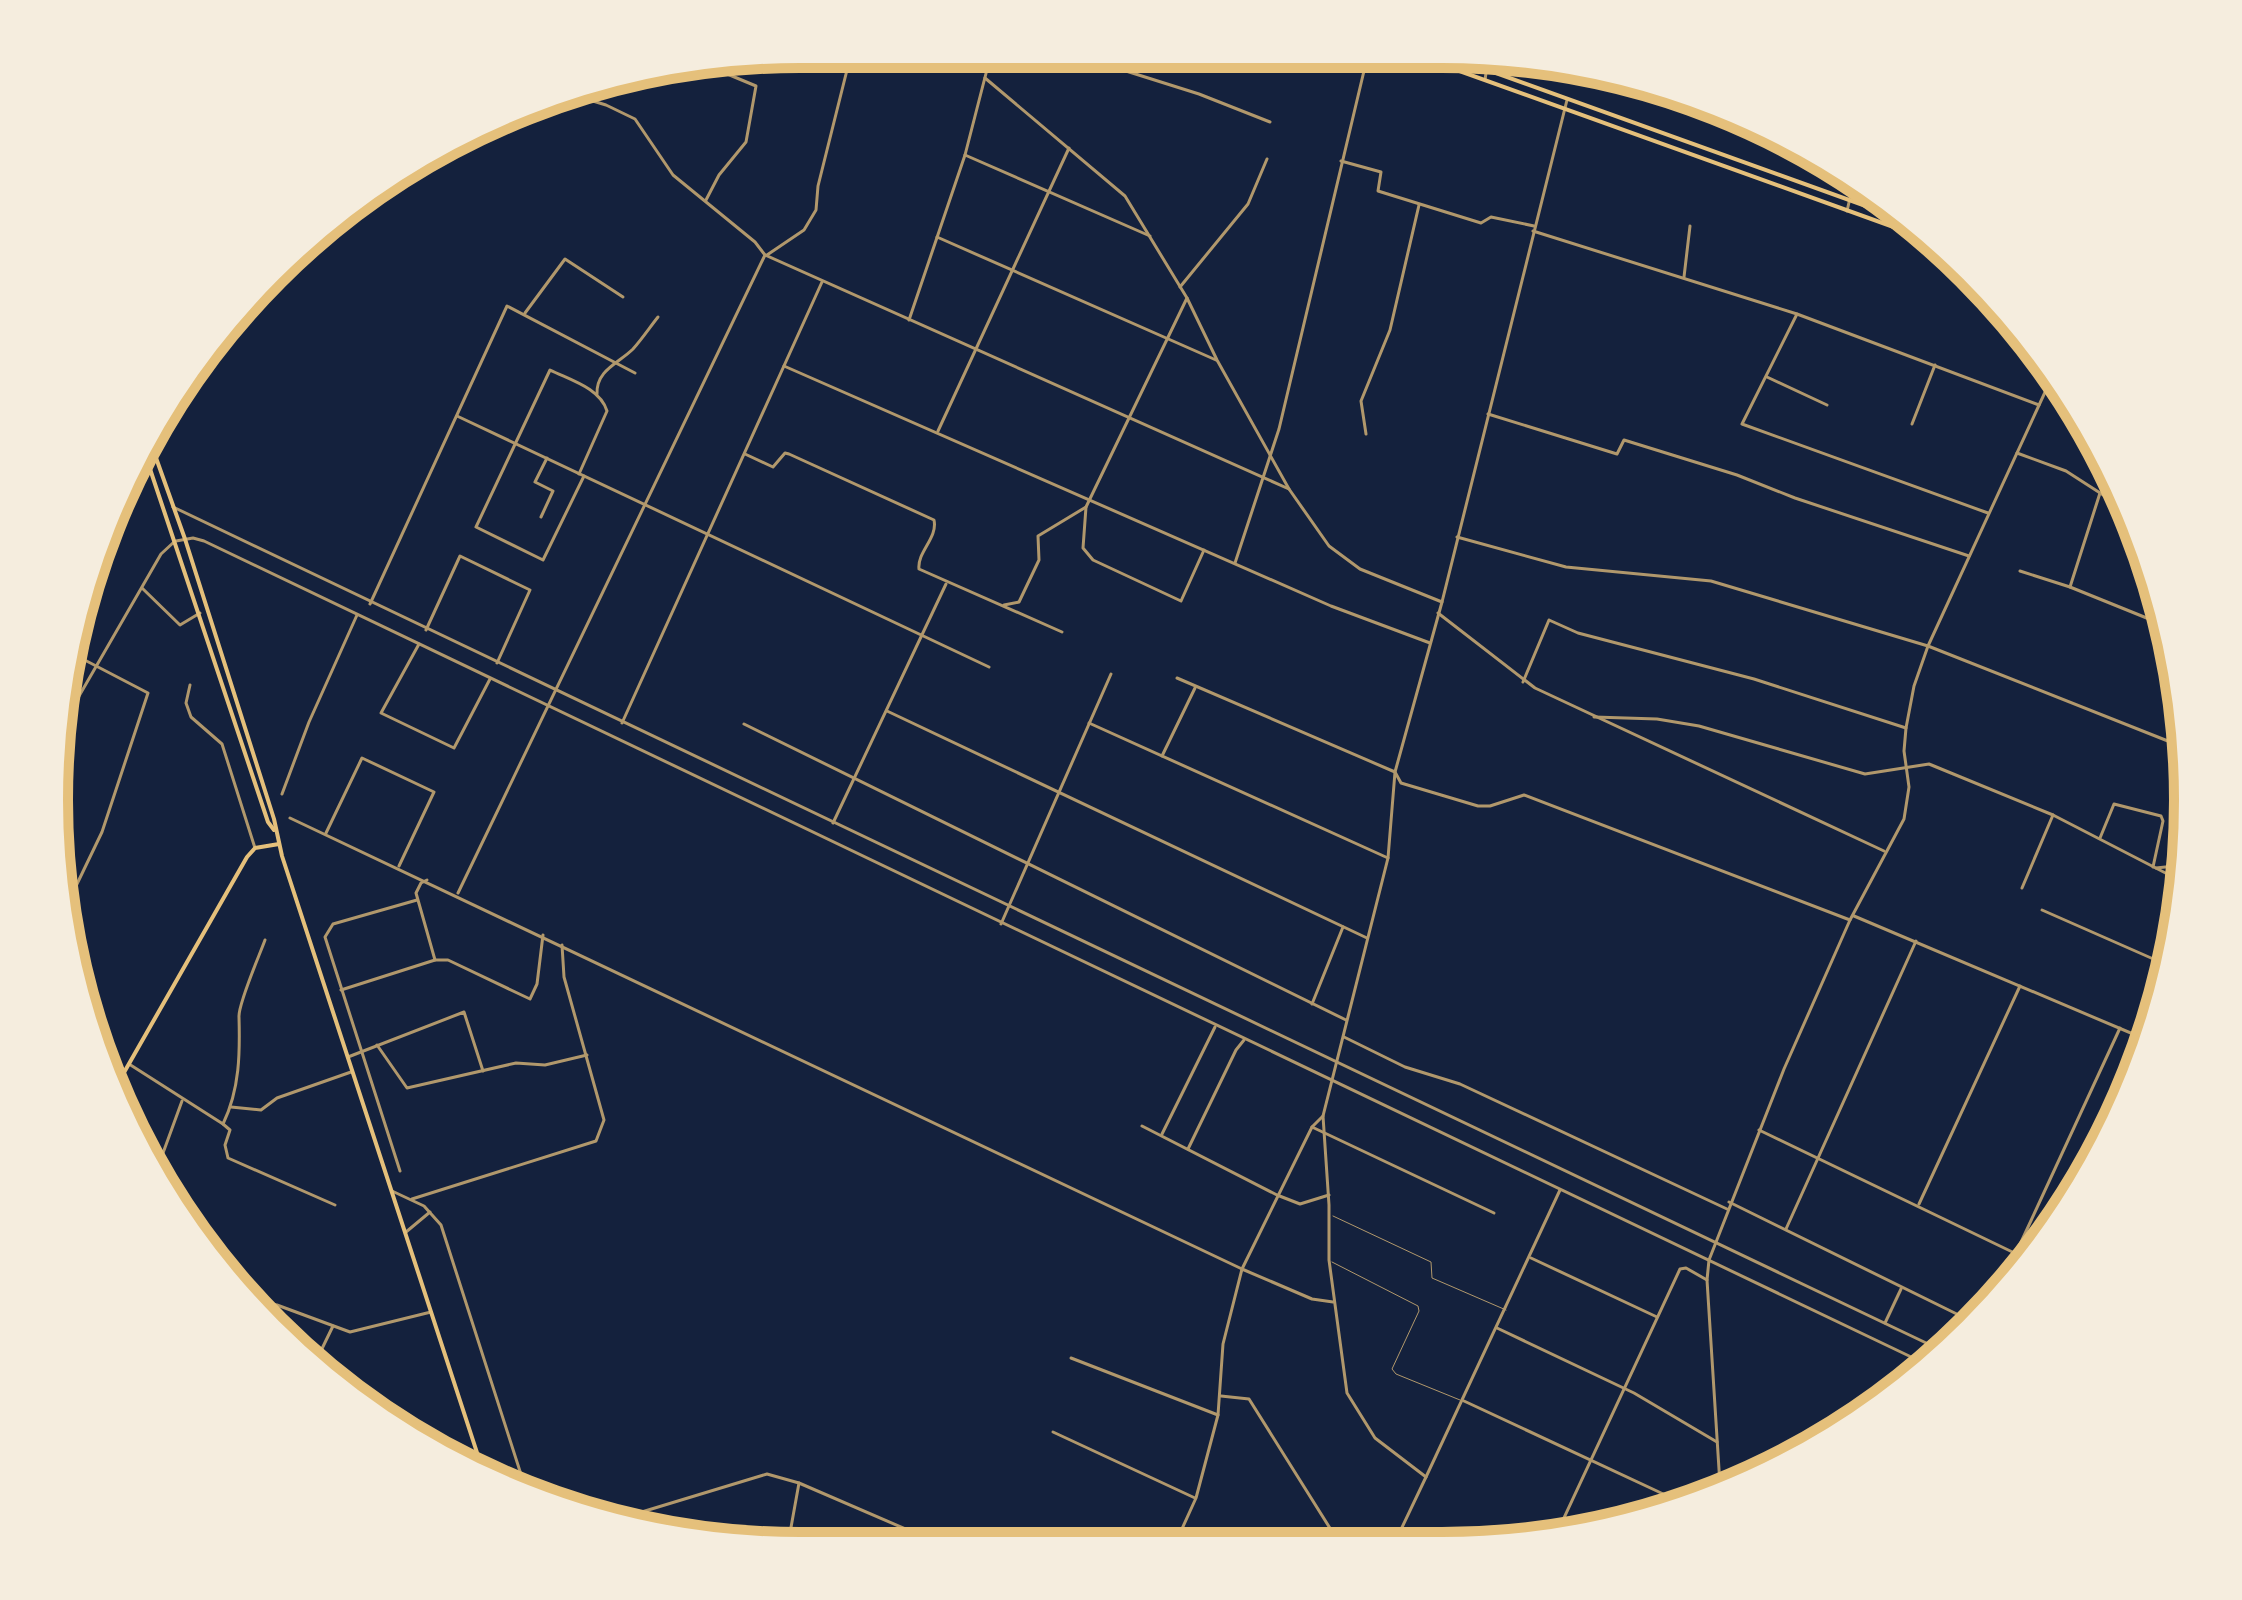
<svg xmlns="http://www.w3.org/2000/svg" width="2242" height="1600" viewBox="0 0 2242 1600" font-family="'Alegreya Sans',sans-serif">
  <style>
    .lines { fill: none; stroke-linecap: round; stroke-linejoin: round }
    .service { stroke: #b1986c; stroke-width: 1 }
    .minor { stroke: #b1986c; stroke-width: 3 }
    .tertiary { stroke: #b1986c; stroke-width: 3 }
    .secondary { stroke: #e5c07b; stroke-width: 4 }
    .primary { stroke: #e5c07b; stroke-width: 4 }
    .rim { fill: none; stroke: #e5c07b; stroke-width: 10 }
  </style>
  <rect width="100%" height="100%" fill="#14213d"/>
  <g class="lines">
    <g class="service">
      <polyline points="1333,1216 1431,1262 1432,1278 1506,1310"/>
      <polyline points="1332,1262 1418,1306 1419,1311 1392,1369 1396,1374 1460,1400"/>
    </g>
    <g class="minor">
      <polyline points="1072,54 1199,94 1270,122"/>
      <polyline points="985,78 1125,196 1187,298 1217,360 1289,489 1329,546 1360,569 1442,602"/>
      <polyline points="573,95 606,105 635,119 673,175 755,242 765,255 1289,489"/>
      <polyline points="965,155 1150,236"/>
      <polyline points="1341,161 1381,172 1378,191 1481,223 1491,217 1534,226"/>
      <polyline points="706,200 719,175 746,142 756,86 708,66"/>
      <polyline points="1847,211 1853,185"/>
      <polyline points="1533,231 1797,314 2039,405"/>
      <polyline points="937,237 1216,360"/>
      <polyline points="767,255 804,230 816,210 818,186 851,54"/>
      <polyline points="1684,277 1690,226"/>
      <polyline points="1180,287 1248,204 1267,159"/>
      <polyline points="1187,298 1086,507 1083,548 1093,560 1181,601 1204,550"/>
      <polyline points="525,313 565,259 623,297"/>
      <polyline points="1797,314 1742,424 1988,513"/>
      <polyline points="909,320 965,155 991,54"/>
      <polyline points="784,366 1331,606 1430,643"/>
      <polyline points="1767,377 1827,405"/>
      <path d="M597,394C596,370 619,363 633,349C642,339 650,327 658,317"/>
      <polyline points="1488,414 1617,454 1624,440 1737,475 1795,498 1969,556"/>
      <polyline points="457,416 989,667"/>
      <polyline points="1912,424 1935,365"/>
      <polyline points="938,431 1069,148"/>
      <polyline points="1366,434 1361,401 1390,330 1419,205"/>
      <polyline points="2017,453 2066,471 2125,509"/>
      <path d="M745,454L773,467L785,453L789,454L934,520C938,538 917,552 919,569L1062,632"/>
      <path d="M579,474L607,411C600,388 570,380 550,370L476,527L543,560L584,476"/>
      <polyline points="2107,498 2114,484"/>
      <polyline points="541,517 553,491 535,482 547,458"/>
      <polyline points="1457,537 1566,567 1711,581 1928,646 2183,747"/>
      <polyline points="1235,563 1279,429 1368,54"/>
      <polyline points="2020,571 2070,587 2164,625"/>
      <polyline points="2070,587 2100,493"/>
      <polyline points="142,588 180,625 200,613"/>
      <polyline points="370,604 507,306 635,373"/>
      <polyline points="1004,605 1019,602 1039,560 1038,536 1086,507"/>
      <polyline points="1438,613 1535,688 1884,851"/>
      <polyline points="426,630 460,556 530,590 497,663"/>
      <polyline points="419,644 381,713 454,748 490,679"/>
      <polyline points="1177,678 1395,772 1401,783 1478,806 1490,806 1524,795 1850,920"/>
      <polyline points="1523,682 1549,620 1578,633 1754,679 1906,728"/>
      <polyline points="190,685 186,703 191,717 222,744 255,848"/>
      <polyline points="887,711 1367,938"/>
      <polyline points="1594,717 1657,719 1699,726 1865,774 1929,764 2053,815 2181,881"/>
      <polyline points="622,723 822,282"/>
      <polyline points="1089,723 1388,858"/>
      <polyline points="744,724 1346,1020"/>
      <polyline points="60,729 161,554 174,542"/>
      <polyline points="1162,756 1195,688"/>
      <polyline points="282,794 309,722 357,615"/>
      <polyline points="290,818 1242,1269 1312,1299 1333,1302"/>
      <polyline points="833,823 946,584"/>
      <polyline points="326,833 362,758 434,792 399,866"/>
      <polyline points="2100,838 2114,804 2161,816 2163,821 2153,867"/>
      <polyline points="2156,868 2184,865"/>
      <polyline points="427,880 421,883 416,893 435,960"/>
      <polyline points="2022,888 2053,815"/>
      <polyline points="458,893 765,255"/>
      <polyline points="2042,910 2167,965"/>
      <polyline points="64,911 102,832 148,693 75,655"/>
      <polyline points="1854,916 2145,1039"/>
      <polyline points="1001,924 1111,674"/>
      <polyline points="341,990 435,960 448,960 530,999 537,984 543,935"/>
      <polyline points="1312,1004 1343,927"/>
      <polyline points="1344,1037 1405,1067 1460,1084 1727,1209"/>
      <polyline points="377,1045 407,1088 516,1063 545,1065 587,1055"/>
      <polyline points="348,1057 464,1012 483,1071"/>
      <path d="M129,1064L223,1124C240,1089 240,1052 239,1017C238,1004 260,954 265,940"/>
      <polyline points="231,1107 261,1110 277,1098 351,1072"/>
      <polyline points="223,1124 230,1130 225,1145 228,1158 335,1205"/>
      <polyline points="1142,1126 1277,1195 1300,1204 1329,1195"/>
      <polyline points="1312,1127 1494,1213"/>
      <polyline points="1759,1130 2029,1260"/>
      <polyline points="1162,1134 1215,1027"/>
      <polyline points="1188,1149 1236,1050 1244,1040"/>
      <polyline points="159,1164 182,1101"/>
      <polyline points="400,1171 325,937 333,924 417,900"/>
      <polyline points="392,1191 424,1206 441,1225 526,1490"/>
      <polyline points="412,1199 596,1141 604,1120 564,977 562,945"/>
      <polyline points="1729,1202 1971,1321"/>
      <polyline points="1919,1204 2020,986"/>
      <polyline points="1786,1229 1916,941"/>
      <polyline points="406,1232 430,1212"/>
      <polyline points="2016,1253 2120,1028"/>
      <polyline points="1531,1258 1657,1317"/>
      <polyline points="248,1300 277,1305 350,1332 431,1312"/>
      <polyline points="1885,1323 1901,1289"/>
      <polyline points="1497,1328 1634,1393 1717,1442"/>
      <polyline points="309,1358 316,1361 333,1326"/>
      <polyline points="1071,1358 1218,1415"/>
      <polyline points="1910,1377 1918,1361"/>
      <polyline points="1221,1396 1249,1399 1333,1533"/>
      <polyline points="1464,1401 1674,1499"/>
      <polyline points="1053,1432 1195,1498"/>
      <polyline points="1426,1477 1560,1190"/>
      <polyline points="1720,1485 1707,1280 1709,1260 1784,1069 1850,920 1904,819 1909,787 1904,751 1906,728 1914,686 1928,646 2052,377"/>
      <polyline points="1556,1535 1680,1269 1686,1268 1707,1280"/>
      <polyline points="1176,1542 1196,1498 1218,1415 1223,1344 1242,1269 1312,1127 1323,1116"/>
      <polyline points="912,1543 915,1533"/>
      <polyline points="788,1544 799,1483"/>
    </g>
    <g class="tertiary">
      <polyline points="1485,80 1488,59"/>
      <polyline points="173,507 1943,1351"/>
      <polyline points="176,541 193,538 204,541 1928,1365"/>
      <polyline points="612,1521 767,1474 799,1483 938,1543"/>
      <polyline points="1396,1540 1426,1477 1375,1438 1347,1393 1329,1260 1329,1205 1323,1116 1388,858 1395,772 1442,602 1567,100"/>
    </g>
    <polyline class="secondary" points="114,1090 247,857 255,848 279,844"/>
    <g class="primary">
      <polyline points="1412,54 1913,234"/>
      <polyline points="1443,54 1888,214"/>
      <polyline points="150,441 185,539 274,819 282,856 484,1474"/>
      <polyline points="144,451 268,822 274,830"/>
    </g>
  </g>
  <path d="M0 0H2242V1600H0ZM800 68H1442A732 732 0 0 1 2174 800V800A732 732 0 0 1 1442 1532H800A732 732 0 0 1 68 800V800A732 732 0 0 1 800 68Z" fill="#f5edde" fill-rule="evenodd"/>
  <path class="rim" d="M800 68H1442A732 732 0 0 1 2174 800V800A732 732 0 0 1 1442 1532H800A732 732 0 0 1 68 800V800A732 732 0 0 1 800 68Z"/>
</svg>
